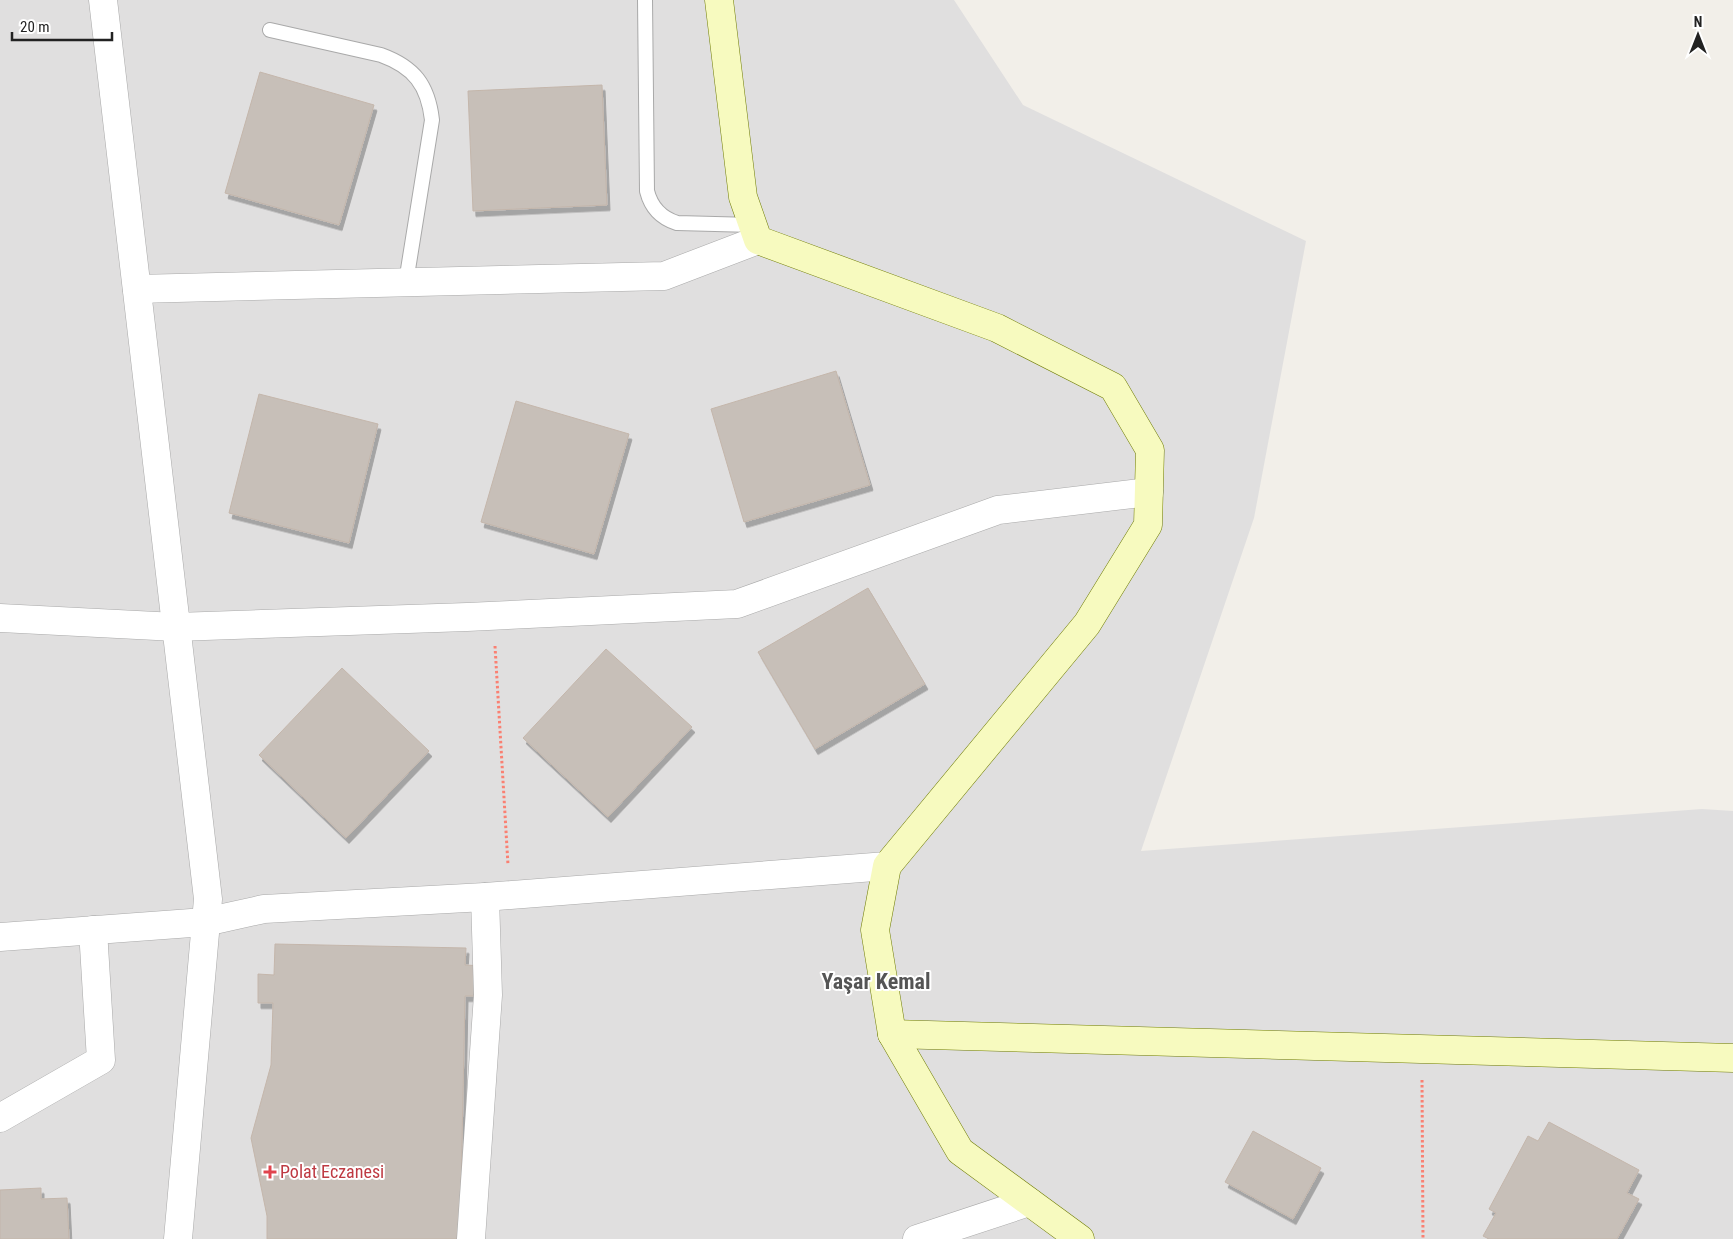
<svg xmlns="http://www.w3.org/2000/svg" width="1733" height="1239" viewBox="0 0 1733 1239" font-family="'Roboto Condensed',sans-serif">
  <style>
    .residential { fill: #e0dfdf }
    .building { fill: #c7bfb8; stroke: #c4b6ab; filter: url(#shadow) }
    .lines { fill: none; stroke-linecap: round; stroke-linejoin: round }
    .lane-casing { stroke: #a9a9a9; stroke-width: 16 }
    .street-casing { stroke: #a9a9a9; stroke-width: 29 }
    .secondary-casing { stroke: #707d05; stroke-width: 29 }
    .path { stroke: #fa8072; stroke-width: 3; stroke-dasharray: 2.5 2.5; stroke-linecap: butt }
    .lane { stroke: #fff; stroke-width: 14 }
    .street { stroke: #fff; stroke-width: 28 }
    .secondary { stroke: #f7fabf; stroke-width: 28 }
    .health-dot { fill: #e0444e; stroke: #fff; stroke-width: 2 }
    .labels { text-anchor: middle; stroke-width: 4; stroke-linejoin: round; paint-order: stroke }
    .health-label { font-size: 18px; fill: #be3a42; stroke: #fff; text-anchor: start }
    .district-label { font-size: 22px; font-weight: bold; fill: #555; stroke: #fff }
  </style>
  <defs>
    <filter id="shadow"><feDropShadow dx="3" dy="5.5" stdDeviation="0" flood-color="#0004"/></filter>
  </defs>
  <rect width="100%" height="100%" fill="#f2efe9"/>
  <polygon class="residential" points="0,0 954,0 1023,105 1306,241 1254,518 1141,851 1702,809 1733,811 1733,1239 0,1239"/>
  <g class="building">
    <polygon points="260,72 374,105 339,225 225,193"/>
    <polygon points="602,85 607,205 473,211 468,91"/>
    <polygon points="836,371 870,485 744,522 711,409"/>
    <polygon points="259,394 378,424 349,543 229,513"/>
    <polygon points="516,401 629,434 594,554 481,522"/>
    <polygon points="868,588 925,684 815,749 758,652"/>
    <polygon points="606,649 692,727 608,817 523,738"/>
    <polygon points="342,668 429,751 346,838 259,755"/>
    <polygon points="275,944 466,948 465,965 485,966 484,996 465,996 460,1239 267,1239 267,1216 251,1138 271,1065 273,1003 258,1003 258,974 274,975"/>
    <polygon points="1549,1122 1639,1170 1627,1193 1639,1199 1617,1239 1489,1239 1483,1236 1496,1213 1489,1209 1528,1136 1538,1141"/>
    <polygon points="1253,1131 1321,1168 1293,1219 1225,1182"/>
    <polygon points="41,1188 41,1199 67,1198 69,1239 0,1239 0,1190"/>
  </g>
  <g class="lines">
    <defs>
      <g id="lane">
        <path d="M645,0L647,191C651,207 661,218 677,223L753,225"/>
        <path d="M270,30L381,55C414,67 428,85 432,120L406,282"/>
      </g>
      <g id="street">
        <polyline points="103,0 208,899 178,1239"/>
        <polyline points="137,289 664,276 758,240"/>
        <polyline points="0,618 176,627 467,617 737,604 998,510 1149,492"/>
        <polyline points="0,937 205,922 264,909 485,897 887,866"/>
        <polyline points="0,1118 101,1060 93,930"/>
        <polyline points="471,1239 488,995 485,897"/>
        <polyline points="917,1239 1029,1202"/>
      </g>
      <g id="secondary">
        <polyline points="719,0 743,197 758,240 997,328 1113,387 1150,450 1148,525 1087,624 887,866 875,930 892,1034 960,1151 1080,1239"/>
        <polyline points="892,1034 1733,1058"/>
      </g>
    </defs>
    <use href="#lane" class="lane-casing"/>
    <use href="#street" class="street-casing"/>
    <use href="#secondary" class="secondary-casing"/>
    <g class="path">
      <polyline points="495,646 508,865"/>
      <polyline points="1422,1080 1423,1239"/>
    </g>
    <use href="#lane" class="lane"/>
    <use href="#street" class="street"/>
    <use href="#secondary" class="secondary"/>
  </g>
  <path class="health-dot" d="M267.5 1164.5h5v5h5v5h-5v5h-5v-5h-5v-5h5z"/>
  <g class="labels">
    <g class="health-label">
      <text x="280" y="1178">Polat Eczanesi</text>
    </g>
    <g class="district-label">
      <text x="876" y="989">Yaşar Kemal</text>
    </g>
  </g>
  <g transform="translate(1698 35)" stroke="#ffffff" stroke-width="4" paint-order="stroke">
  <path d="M0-4L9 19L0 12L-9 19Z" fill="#222222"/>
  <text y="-8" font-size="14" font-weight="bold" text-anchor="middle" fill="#222222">N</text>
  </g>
  <path d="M12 32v8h100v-8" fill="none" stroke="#222222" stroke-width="2.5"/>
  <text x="20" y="32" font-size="15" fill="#222222" stroke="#ffffff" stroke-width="4" paint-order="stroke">20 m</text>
</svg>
